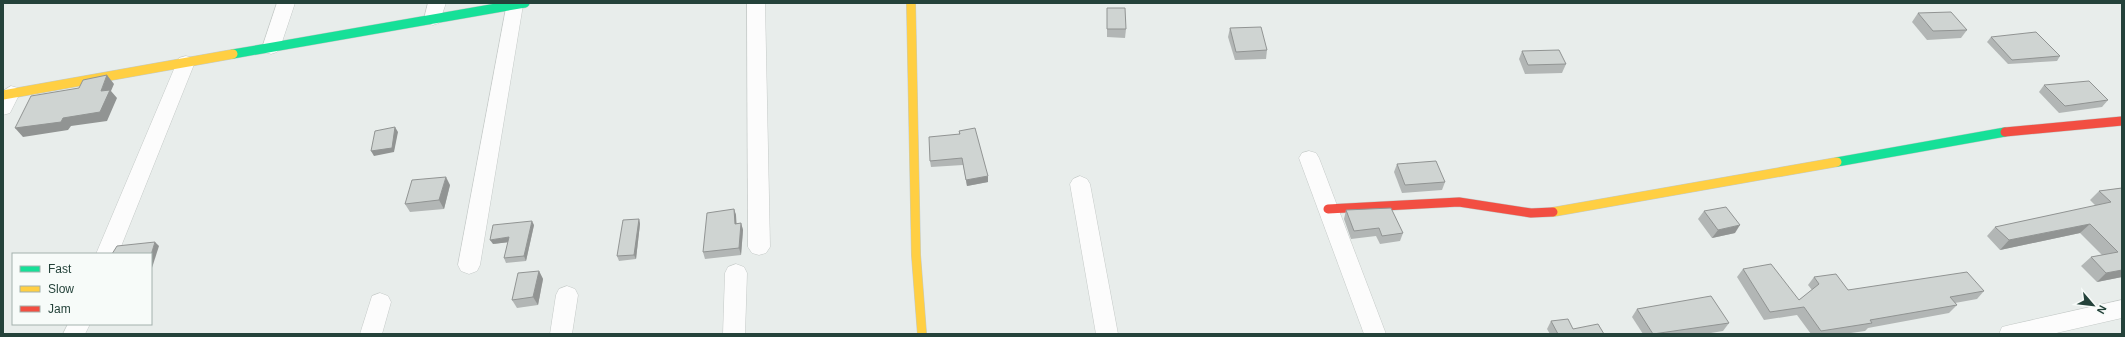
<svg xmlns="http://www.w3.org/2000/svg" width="2125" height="337" viewBox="0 0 2125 337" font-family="Arial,sans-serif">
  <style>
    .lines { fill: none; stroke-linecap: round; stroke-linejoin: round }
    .street-casing { stroke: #c5cac8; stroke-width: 1 }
    .fast-casing { stroke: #c3cbc8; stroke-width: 10 }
    .slow-casing { stroke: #c3cbc8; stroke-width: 10 }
    .jam-casing { stroke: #c3cbc8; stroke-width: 10 }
    .street { fill: #fcfcfc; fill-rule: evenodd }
    .fast { stroke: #16e098; stroke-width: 9 }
    .slow { stroke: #ffcf43; stroke-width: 9 }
    .jam { stroke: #f24e42; stroke-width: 9 }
    .wall { fill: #b2b6b5 }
    .shaded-wall { fill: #919493 }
    .building { fill: #cfd4d2; stroke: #919493 }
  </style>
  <rect width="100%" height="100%" fill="#e8edeb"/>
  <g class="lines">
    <defs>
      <g id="street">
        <polygon points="277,3 295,3 280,48 277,52 271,54 265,52 262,48"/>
        <polygon points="428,3 446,3 439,23 433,25 427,23 424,19"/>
        <polygon points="507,3 521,3 523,5 480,265 477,271 469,274 461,271 458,265"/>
        <polygon points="747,3 765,3 770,247 766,253 759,255 752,253 748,247"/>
        <polygon points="186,56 193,58 195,62 118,254 96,254 177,62 179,58"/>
        <polygon points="11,86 18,88 20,93 10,113 3,115 3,91"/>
        <polygon points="1309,151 1316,153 1319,158 1386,334 1364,334 1299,158 1302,153"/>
        <polygon points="1080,176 1087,179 1090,184 1118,334 1096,334 1070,184 1073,179"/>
        <polygon points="736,264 744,267 747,273 745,334 723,334 725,273 728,267"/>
        <polygon points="567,286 575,289 578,295 572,334 550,334 556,295 559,289"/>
        <polygon points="380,293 388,296 391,302 382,334 360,334 372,296"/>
        <polygon points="2122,300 2122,318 2052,334 1999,334 2002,327 2010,325"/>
        <polygon points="68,324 90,324 85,334 63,334"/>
      </g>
      <g id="fast">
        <polyline points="233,54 525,3"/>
        <polyline points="1837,162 2005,132"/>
      </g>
      <g id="slow">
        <polyline points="911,3 916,255 922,334"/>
        <polyline points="3,95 233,54"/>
        <polyline points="1553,212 1837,162"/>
      </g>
      <g id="jam">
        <polyline points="2005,132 2122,121"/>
        <polyline points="1328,209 1459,202 1531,213 1553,212"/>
      </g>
    </defs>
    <use href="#street" class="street-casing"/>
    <use href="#fast" class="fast-casing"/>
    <use href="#slow" class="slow-casing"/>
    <use href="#jam" class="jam-casing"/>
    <use href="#street" class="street"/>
    <use href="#fast" class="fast"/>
    <use href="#slow" class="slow"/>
    <use href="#jam" class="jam"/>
  </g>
  <g class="wall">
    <polygon points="1107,8 1126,29 1125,38 1107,37"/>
    <polygon points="1918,13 1967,30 1961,38 1927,40 1912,22"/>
    <polygon points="1230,28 1267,50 1266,59 1235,60 1228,37"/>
    <polygon points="1991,37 2060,56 2057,61 2008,64 1987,42"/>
    <polygon points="1522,51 1566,64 1562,73 1525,74 1519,59"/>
    <polygon points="2044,85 2108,100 2102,107 2059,113 2039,92"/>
    <polygon points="959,131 988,182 967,186 963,165 931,167 930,161 959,134"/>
    <polygon points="1397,164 1445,182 1442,190 1402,193 1394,172"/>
    <polygon points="450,185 444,209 410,212 405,204"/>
    <polygon points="2122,188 2122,277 2097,282 2081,266 2091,257 2102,255 2080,233 2000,250 1987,236 1995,227 2096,206 2090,200 2099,191"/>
    <polygon points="734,209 736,215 736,223 741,223 743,230 741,255 705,259 703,252"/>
    <polygon points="1346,210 1403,233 1400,241 1380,244 1376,236 1351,239 1344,219"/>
    <polygon points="1704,211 1735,233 1712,238 1698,219"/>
    <polygon points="639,219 640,224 636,259 619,261 617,256"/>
    <polygon points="534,225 526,261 506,263 504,258 508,242 493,244"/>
    <polygon points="1743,269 1799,300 1812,290 1808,285 1814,277 1848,290 1984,291 1977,299 1955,303 1957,305 1949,313 1868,328 1865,331 1844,334 1811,334 1797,315 1764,320 1737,277"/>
    <polygon points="539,271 543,279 538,305 517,308 512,300"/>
    <polygon points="1637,309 1729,323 1723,331 1705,334 1643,334 1632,317"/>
    <polygon points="1551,321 1573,329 1604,334 1550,334 1547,329"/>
  </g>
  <g class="shaded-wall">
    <polygon points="107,75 114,84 111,91 117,98 107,121 71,126 68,130 23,137 15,128 101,91"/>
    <polygon points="395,127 398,132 394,152 374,156 371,151"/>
    <polygon points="988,176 988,182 967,186 966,180"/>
    <polygon points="446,177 450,185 444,209 439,200"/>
    <polygon points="734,209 736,215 737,230 735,224"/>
    <polygon points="639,219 640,224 636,259 634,255"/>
    <polygon points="532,221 534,225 526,261 524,256"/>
    <polygon points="741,223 743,230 741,255 739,248"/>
    <polygon points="2090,224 2080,233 2000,250 2009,240"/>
    <polygon points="1740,225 1735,233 1712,238 1718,230"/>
    <polygon points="509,237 511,242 493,244 490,240"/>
    <polygon points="155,242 159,246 151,271 151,255"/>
    <polygon points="2122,270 2122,277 2097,282 2106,273"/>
    <polygon points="539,271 543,279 538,305 533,297"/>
  </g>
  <g class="building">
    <polygon points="1107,8 1125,8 1126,29 1107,29"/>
    <polygon points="1951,12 1967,30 1933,31 1918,13"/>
    <polygon points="1261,27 1267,50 1236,52 1230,28"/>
    <polygon points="2036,32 2060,56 2012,60 1991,37"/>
    <polygon points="1559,50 1566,64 1528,65 1522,51"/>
    <polygon points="107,75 101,91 110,90 100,112 63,118 61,122 15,128 31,96 79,88 83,80"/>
    <polygon points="2089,81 2108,100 2065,106 2044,85"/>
    <polygon points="395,127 392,148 371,151 375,131"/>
    <polygon points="975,128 988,176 966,180 962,158 930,161 929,137 960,134 959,131"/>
    <polygon points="1436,161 1445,182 1405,185 1397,164"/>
    <polygon points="446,177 439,200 405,204 412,180"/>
    <polygon points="2122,188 2122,270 2106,273 2091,257 2118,252 2090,224 2009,240 1995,227 2111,202 2099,191"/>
    <polygon points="1726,207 1740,225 1718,230 1704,211"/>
    <polygon points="1391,208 1403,233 1382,236 1379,228 1354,231 1346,210"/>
    <polygon points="734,209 735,224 741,223 739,248 703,252 707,213"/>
    <polygon points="639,219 634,255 617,256 623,220"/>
    <polygon points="532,221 524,256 504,258 509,237 490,240 493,225"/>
    <polygon points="155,242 151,255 151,254 112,254 117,246"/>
    <polygon points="1771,264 1799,300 1819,284 1814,277 1836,274 1848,290 1967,272 1984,291 1950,297 1957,305 1870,320 1872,323 1821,331 1804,307 1770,312 1743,269"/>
    <polygon points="539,271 533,297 512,300 518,273"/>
    <polygon points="1711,296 1729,323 1653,334 1637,309"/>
    <polygon points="1568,319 1573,329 1598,324 1604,334 1558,334 1551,321"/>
  </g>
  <rect width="2125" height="337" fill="none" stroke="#24423a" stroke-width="8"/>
  <rect x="12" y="253" width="140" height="72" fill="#f7fbf9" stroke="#a3b1ad"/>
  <rect x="20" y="266" width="20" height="6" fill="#16e098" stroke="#a3b1ad"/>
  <text x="48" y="273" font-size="12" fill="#24423a">Fast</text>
  <rect x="20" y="286" width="20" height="6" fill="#ffcf43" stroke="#a3b1ad"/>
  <text x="48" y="293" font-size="12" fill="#24423a">Slow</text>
  <rect x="20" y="306" width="20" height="6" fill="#f24e42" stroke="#a3b1ad"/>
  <text x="48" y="313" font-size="12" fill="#24423a">Jam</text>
  <g transform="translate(2093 305) rotate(118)" stroke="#f7fbf9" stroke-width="3" paint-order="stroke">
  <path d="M0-3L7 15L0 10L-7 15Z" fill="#24423a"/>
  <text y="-6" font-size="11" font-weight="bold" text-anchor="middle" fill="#24423a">N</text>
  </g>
</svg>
